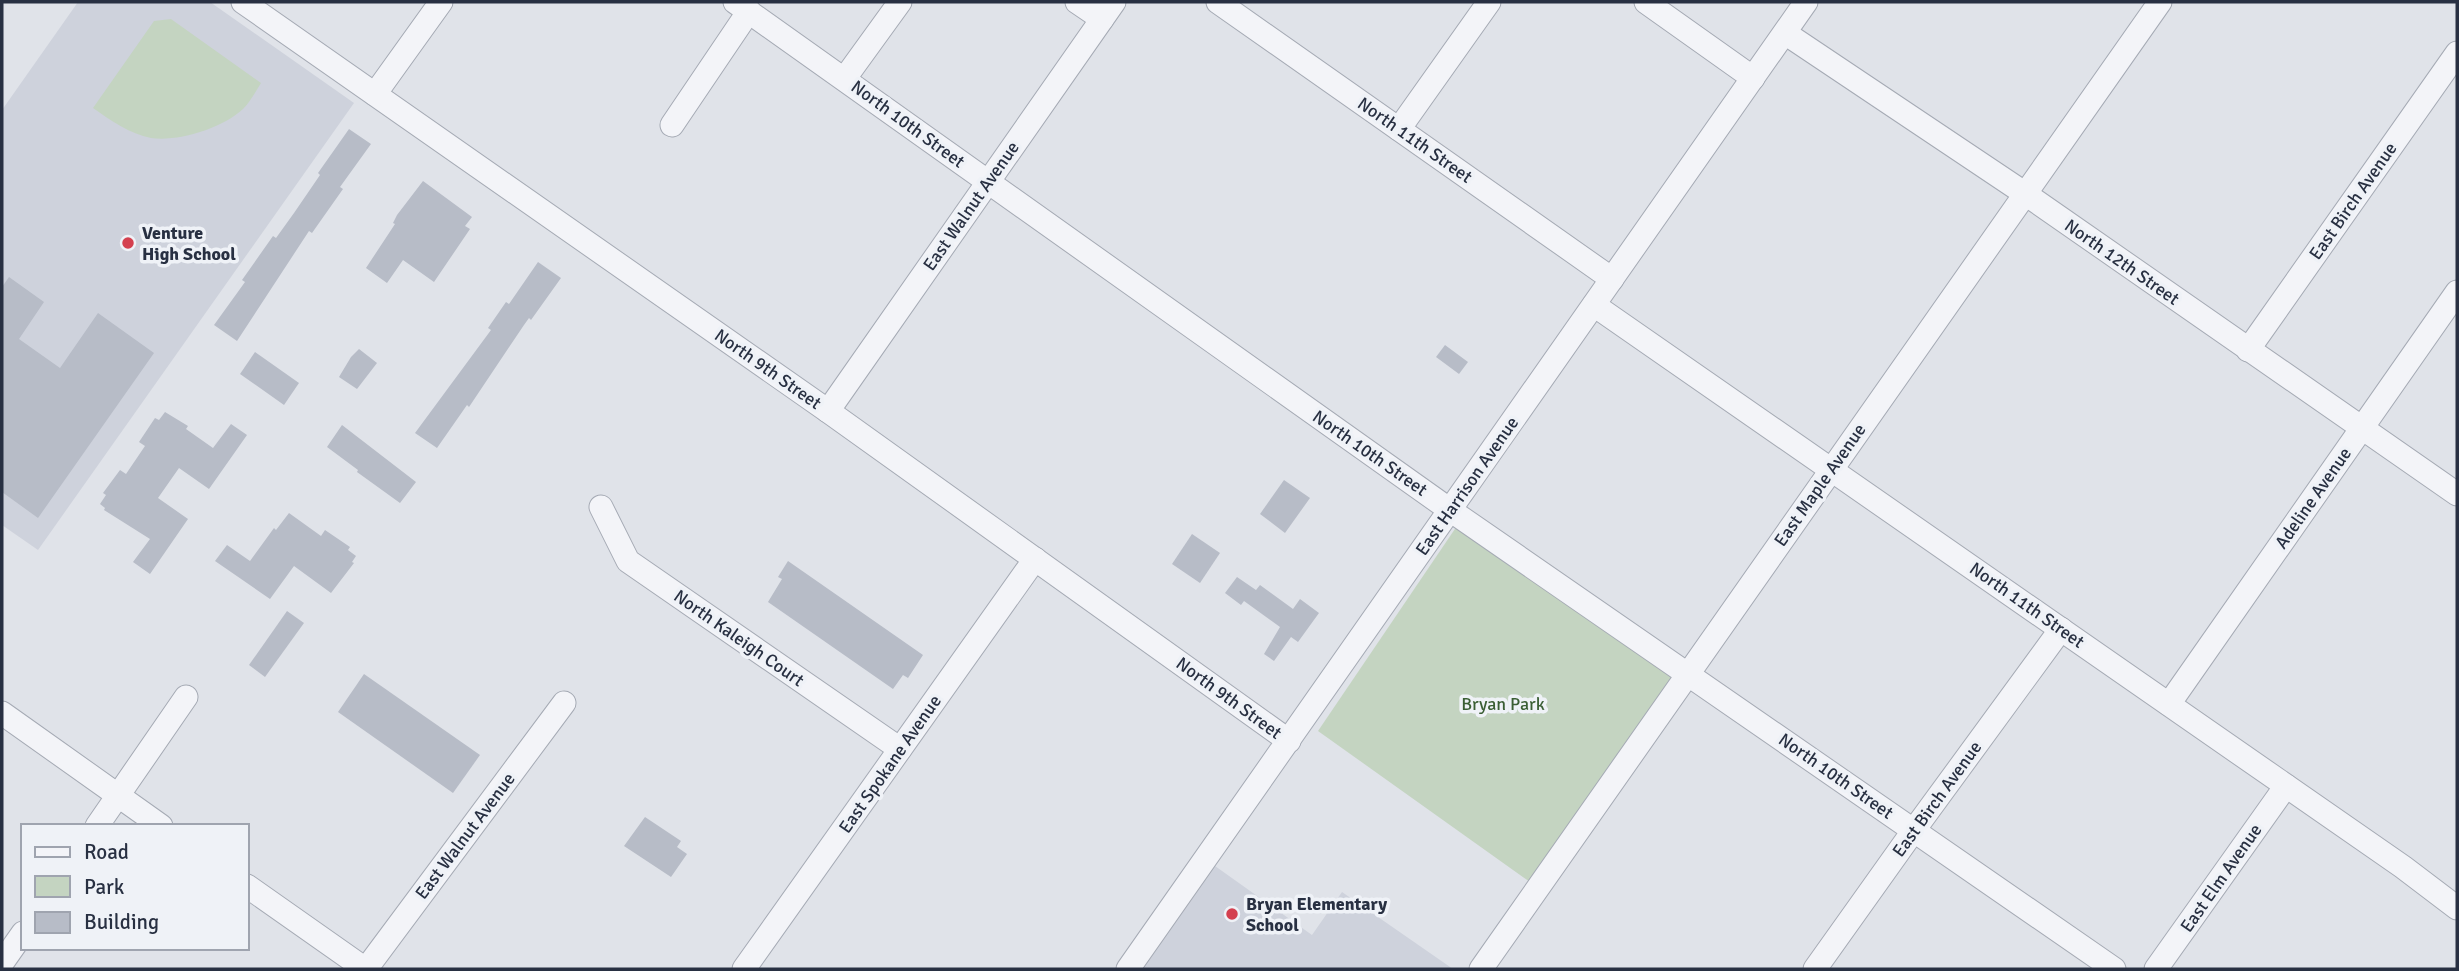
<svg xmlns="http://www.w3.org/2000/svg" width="2459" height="971" viewBox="0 0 2459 971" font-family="Signika,sans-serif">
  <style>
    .built { fill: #ced2dc }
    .green { fill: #c4d4c1 }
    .building { fill: #b7bcc7 }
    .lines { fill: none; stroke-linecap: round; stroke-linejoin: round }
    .minor-casing { stroke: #a5aab4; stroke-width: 25 }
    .minor { stroke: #f3f4f8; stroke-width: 23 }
    .poi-dot { fill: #d4404f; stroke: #eff2f7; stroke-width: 2.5 }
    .labels { text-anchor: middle; stroke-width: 7; stroke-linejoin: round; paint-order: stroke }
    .street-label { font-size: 18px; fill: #283042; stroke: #eff2f7 }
    .poi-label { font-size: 18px; font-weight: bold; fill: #283042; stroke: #eff2f7; text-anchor: start }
    .park-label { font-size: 18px; fill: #3a5e34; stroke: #eff2f7 }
  </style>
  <rect width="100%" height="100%" fill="#e0e3e9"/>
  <g class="built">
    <polygon points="78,2 210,2 354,103 38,550 2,525 2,110"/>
    <polygon points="1215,866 1312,935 1342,892 1453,969 1142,969"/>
  </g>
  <g class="green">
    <path d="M171,19L261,83C256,91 250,102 243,109C223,128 178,142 151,138C130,134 110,120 93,108L154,21Z"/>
    <polygon points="1461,520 1687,673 1537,887 1318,731"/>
  </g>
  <g class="building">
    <polygon points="349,129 371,144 340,187 343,189 312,233 309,231 237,341 214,325 245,282 242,280 273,236 276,238 294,213 320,175 318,173"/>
    <polygon points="423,181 472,217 465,226 470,229 434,282 403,260 387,283 366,268 395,224 393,223 397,215"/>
    <polygon points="538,262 561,278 531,320 529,318 524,325 469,407 467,405 437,448 415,433 491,330 488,328 506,302 509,304"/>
    <polygon points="9,277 44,302 19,339 60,368 98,313 154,353 38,518 2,492 2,287"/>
    <polygon points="1445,345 1468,362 1459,374 1436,357"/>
    <polygon points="359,349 377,363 357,389 339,377 351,357"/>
    <polygon points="255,352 299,383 284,405 240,374"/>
    <polygon points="165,412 188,426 186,429 213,448 231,424 247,435 209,489 179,468 158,498 188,519 150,574 133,562 150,539 104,510 105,508 100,504 106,495 103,493 120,470 126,474 145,446 139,442 155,418 159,420"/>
    <polygon points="342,425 416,482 400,503 357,472 358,470 327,447"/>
    <polygon points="1284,480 1310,498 1285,533 1260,514"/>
    <polygon points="289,513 321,536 325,530 350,547 348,550 356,556 352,562 354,563 331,593 294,566 270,599 215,561 227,545 250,561 274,528 276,530"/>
    <polygon points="1192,534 1220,553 1200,583 1172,564"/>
    <polygon points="788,561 923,655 908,678 903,675 893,689 768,602 782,579 778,577"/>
    <polygon points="1237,577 1256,590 1260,585 1293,609 1300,599 1319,613 1298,642 1291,637 1274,661 1264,654 1280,627 1244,601 1241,605 1225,593"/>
    <polygon points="287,611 304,623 265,677 249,665"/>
    <polygon points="364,674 480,755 453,793 338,712"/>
    <polygon points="645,817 681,841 677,847 687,854 671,877 624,846"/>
  </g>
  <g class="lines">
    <defs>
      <g id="minor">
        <polyline points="243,2 828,411 1289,741"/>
        <polyline points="735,2 1450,510 2114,969"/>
        <polyline points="1077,2 1102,19"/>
        <polyline points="1218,2 1612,279"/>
        <polyline points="1646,2 1753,78"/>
        <polyline points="1785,33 2027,195 2457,494"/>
        <polyline points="845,78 900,2"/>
        <polyline points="375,94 441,2"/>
        <polyline points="672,125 749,11"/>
        <polyline points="1399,129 1489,2"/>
        <polyline points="1594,305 2403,867 2457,908"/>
        <polyline points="2248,350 2457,53"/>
        <polyline points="828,411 1114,2"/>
        <polyline points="601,507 628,561 900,749"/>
        <polyline points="2169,704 2457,292"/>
        <polyline points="2,713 161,826"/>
        <polyline points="97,826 186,697"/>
        <polyline points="247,886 365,969"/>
        <polyline points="2,963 23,933"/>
        <polyline points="366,969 564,703"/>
        <polyline points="744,969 1035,559"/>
        <polyline points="1128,969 1806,2"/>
        <polyline points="1481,969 2160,2"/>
        <polyline points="1815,969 1914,830 2061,629"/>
        <polyline points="2156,969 2286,786"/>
      </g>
    </defs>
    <use href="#minor" class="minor-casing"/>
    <use href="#minor" class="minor"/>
  </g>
  <g class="poi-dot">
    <circle cx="128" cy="243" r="7"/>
    <circle cx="1232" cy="914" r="7"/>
  </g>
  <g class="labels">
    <g class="street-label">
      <text transform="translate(908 124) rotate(36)" y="6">North 10th Street</text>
      <text transform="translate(1415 140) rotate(35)" y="6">North 11th Street</text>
      <text transform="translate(2353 201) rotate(-55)" y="6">East Birch Avenue</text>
      <text transform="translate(971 206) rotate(-55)" y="6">East Walnut Avenue</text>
      <text transform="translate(2122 262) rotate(35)" y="6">North 12th Street</text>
      <text transform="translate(768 369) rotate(35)" y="6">North 9th Street</text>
      <text transform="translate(1370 453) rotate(35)" y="6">North 10th Street</text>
      <text transform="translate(1820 485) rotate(-55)" y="6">East Maple Avenue</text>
      <text transform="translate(1467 486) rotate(-55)" y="6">East Harrison Avenue</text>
      <text transform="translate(2313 498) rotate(-55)" y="6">Adeline Avenue</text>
      <text transform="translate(2027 605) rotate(35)" y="6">North 11th Street</text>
      <text transform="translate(739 638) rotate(35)" y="6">North Kaleigh Court</text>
      <text transform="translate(1229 698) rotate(36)" y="6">North 9th Street</text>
      <text transform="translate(890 764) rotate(-55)" y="6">East Spokane Avenue</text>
      <text transform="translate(1836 776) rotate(35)" y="6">North 10th Street</text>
      <text transform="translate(1937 799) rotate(-54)" y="6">East Birch Avenue</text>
      <text transform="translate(465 836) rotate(-53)" y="6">East Walnut Avenue</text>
      <text transform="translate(2221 878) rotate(-55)" y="6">East Elm Avenue</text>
    </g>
    <g class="poi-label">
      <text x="142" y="239">Venture<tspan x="142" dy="21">High School</tspan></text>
      <text x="1246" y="910">Bryan Elementary<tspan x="1246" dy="21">School</tspan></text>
    </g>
    <g class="park-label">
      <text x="1503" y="710">Bryan Park</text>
    </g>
  </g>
  <rect width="2459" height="971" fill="none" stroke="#283042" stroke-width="7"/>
  <rect x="21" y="824" width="228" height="126" fill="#eff2f7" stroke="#9fa4af" stroke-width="2"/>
  <rect x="35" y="847" width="35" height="10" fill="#f3f4f8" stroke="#9fa4af" stroke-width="2"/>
  <text x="84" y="859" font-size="21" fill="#283042">Road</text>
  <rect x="35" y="876" width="35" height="21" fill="#c4d4c1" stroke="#9fa4af" stroke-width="2"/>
  <text x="84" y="894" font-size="21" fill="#283042">Park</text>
  <rect x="35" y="912" width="35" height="21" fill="#b7bcc7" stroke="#9fa4af" stroke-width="2"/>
  <text x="84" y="929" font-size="21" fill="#283042">Building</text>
</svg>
